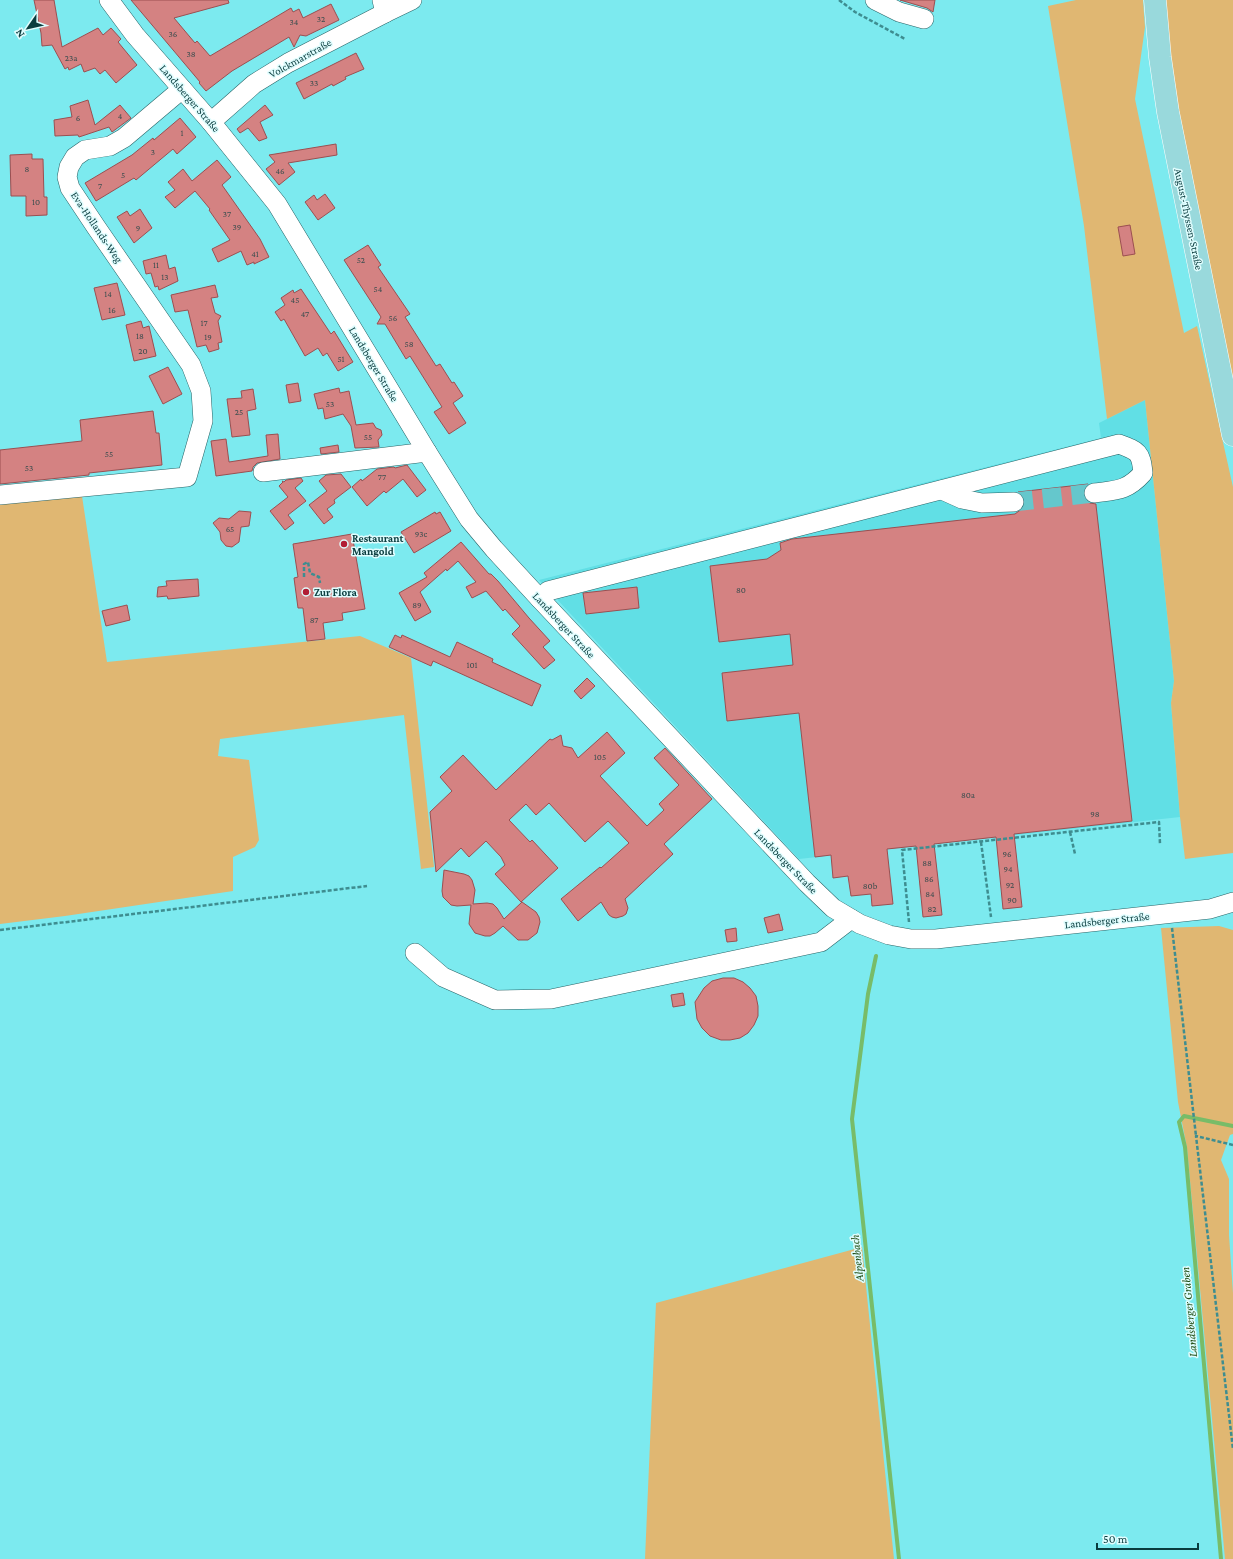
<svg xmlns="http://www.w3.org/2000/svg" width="1233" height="1559" viewBox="0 0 1233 1559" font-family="'Crimson Pro',serif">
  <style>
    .built { fill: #61dfe5 }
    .green { fill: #e0b772 }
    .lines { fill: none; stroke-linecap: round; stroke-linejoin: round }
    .stream { stroke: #78bc68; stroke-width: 4 }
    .building { fill: #d48282; stroke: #9b4f51 }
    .minor-tunnel { stroke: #65c7cc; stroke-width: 19; stroke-dasharray: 19 10; stroke-linecap: butt }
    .minor-casing { stroke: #296467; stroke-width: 20 }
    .major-casing { stroke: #fff; stroke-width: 23 }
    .path { stroke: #3e8d90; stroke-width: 2.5; stroke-dasharray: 4 2; stroke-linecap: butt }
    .minor { stroke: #fff; stroke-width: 19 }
    .major { stroke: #99d9dc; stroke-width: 22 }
    .poi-dot { fill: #b11d34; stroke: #e0fdfe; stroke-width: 1.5 }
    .labels { text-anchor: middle; stroke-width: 3; stroke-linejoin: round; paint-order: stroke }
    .number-label { font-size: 9px; fill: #3c4e4f }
    .street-label { font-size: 11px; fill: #093c3e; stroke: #e0fdfe }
    .poi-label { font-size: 11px; font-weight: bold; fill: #093c3e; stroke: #e0fdfe; text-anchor: start }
    .water-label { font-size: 12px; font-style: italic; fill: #224f16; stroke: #e0fdfe }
  </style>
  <rect width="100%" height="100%" fill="#7ceaef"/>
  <polygon class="built" points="1145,400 1174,681 1171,703 1180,817 799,859 539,580 1101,438 1099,423"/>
  <g class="green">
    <polygon points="1076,0 1143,0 1145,27 1135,99 1184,333 1197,326 1233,487 1233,853 1185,859 1180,817 1171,703 1174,681 1145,400 1107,419 1084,226 1048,6"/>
    <polygon points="1164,0 1233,0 1233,406 1176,111"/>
    <polygon points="82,496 107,662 360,636 411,658 434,867 421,869 404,715 220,739 218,756 249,760 259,840 255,847 233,857 233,891 65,916 0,924 0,502"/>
    <polygon points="1219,926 1233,930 1233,1134 1230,1135 1221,1160 1229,1179 1229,1235 1233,1293 1233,1559 1225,1559 1187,1148 1178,1102 1161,928"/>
    <polygon points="862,1247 894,1559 645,1559 656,1303"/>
  </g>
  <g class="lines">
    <g class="stream">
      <polyline points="876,956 868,994 852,1119 899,1559"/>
      <polyline points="1221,1559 1185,1147 1179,1122 1184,1116 1233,1126"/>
    </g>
  </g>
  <g class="building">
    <polygon points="34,0 54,0 62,47 98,28 103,35 111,28 121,39 118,42 137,65 116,83 105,70 100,74 95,68 84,72 81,64 69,70 68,67 65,69 52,45 42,46 41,33"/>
    <polygon points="131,0 228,0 229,3 174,18 195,43 197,41 210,56 291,8 293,12 299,9 303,18 331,4 339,20 306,36 300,35 294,47 289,37 232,71 206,91 199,83 200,82"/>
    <polygon points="900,0 935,0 933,12 927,8"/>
    <polygon points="356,53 364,69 345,77 346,79 333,86 332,84 304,99 296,83"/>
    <polygon points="88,100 95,125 120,105 131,118 112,132 109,127 79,137 78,135 55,136 54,120 72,117 70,106"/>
    <polygon points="265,105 273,115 260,122 267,138 259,141 248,128 240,133 237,129"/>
    <polygon points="180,118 196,137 177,154 173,149 136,180 134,178 96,201 85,183 132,155 153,138 154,140"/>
    <polygon points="336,144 337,155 288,163 295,172 279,185 266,169 275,162 269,155"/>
    <polygon points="32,154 32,159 43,159 44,197 47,197 47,215 26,216 26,196 11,196 10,155"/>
    <polygon points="217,160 231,177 222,185 260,239 269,257 254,264 254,262 247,265 241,251 218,262 212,249 230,240 209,210 210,209 195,191 175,208 165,197 175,190 168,182 183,169 192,181"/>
    <polygon points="325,194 335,208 318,220 305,202 314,195 317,200"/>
    <polygon points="140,209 152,228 134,243 117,217 127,211 130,216"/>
    <polygon points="1130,225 1135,254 1123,256 1118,227"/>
    <polygon points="368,245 381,265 378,267 410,314 405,317 436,366 440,364 452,383 454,382 463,396 453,403 466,423 449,434 434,412 442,407 410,356 406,359 385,324 377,324 381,317 344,260"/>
    <polygon points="166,255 169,269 175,267 178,281 159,290 158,286 155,287 151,273 146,274 143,261"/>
    <polygon points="117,283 125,315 102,320 94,288"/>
    <polygon points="215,285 218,297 211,298 215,313 221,316 218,321 222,342 218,343 219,349 209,352 206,345 197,347 188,310 175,312 171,295"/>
    <polygon points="301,289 331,334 334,331 353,362 338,371 327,353 323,356 318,348 305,356 284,319 281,321 275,312 285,305 281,298 293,290 294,293"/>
    <polygon points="141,321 143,328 149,326 156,356 134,361 126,325"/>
    <polygon points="168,367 182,394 163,404 149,376"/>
    <polygon points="298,383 301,401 289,403 286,385"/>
    <polygon points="339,388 340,393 349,391 356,425 373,423 376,428 381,430 382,435 378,440 379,447 355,448 351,426 343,414 325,419 323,408 318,409 314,394"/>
    <polygon points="253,389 256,409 247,411 250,435 232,437 227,399 242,398 241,391"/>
    <polygon points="153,411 156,433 159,433 162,465 89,473 89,475 0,484 0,450 82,441 80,420"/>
    <polygon points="278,434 280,459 257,463 253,467 252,471 216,476 211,441 226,439 229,462 268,456 266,435"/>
    <polygon points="338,445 339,452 321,454 320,448"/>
    <polygon points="407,465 426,490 417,497 403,479 386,493 384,491 367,506 352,487 361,479 362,481 377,469 394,467 395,468"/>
    <polygon points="341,474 351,487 334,500 335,503 327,509 333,517 324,524 309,505 327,491 319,481 326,475"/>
    <polygon points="301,478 303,481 295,488 306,501 288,515 294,523 285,530 270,511 288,497 279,486 283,482 282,481 284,482 286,480"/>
    <polygon points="1088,484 1084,489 1083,495 1085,500 1090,503 1096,504 1096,505 1132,821 1014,834 1022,907 1003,909 996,837 934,844 942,915 923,917 916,846 887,849 893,904 872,906 871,894 851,896 848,876 833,878 831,855 815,857 799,713 727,721 722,673 793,665 790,634 719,642 710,566 767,559 781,550 780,543 792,539 1015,514 1023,508 1025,502 1023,496 1018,492"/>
    <polygon points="239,511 251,512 249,526 241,527 239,542 232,547 226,546 221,540 220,532 213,523 219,518 229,519"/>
    <polygon points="435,512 436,514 440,512 451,531 414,553 401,532"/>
    <polygon points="352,534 365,609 342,613 343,620 323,623 325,639 307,641 303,608 298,608 294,578 298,577 293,544"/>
    <polygon points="461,542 489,574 491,574 498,581 529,618 550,641 543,647 555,660 544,669 512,634 520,626 505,609 503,611 486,591 472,598 466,587 476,582 458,561 447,571 446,569 420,592 431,612 415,621 399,593 427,577 424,573"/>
    <polygon points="198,579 199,596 168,599 167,596 157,597 158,587 167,586 166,581"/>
    <polygon points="637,587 639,608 586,614 583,593"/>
    <polygon points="127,605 130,620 106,626 102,611"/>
    <polygon points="395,635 401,638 402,635 450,657 457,642 493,659 492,662 541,685 532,706 433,661 431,666 389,647"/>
    <polygon points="587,678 595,686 581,699 574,691"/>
    <polygon points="607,732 625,753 600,776 647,826 664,810 659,804 679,785 654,758 665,748 712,799 664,844 673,854 625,899 628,908 626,914 623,916 616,918 612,917 609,915 601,902 578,921 561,899 600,867 601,868 629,843 608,821 585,842 549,803 536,815 526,804 509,820 530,842 532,840 558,868 521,902 495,874 505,865 501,857 486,841 469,857 461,848 436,872 430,812 452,791 440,777 463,755 496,790 550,739 552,740 561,735 563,746 572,748 578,758"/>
    <polygon points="444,870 464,874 469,876 472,880 475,890 473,904 487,903 493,904 497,908 504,919 522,902 536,912 539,917 540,922 537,933 528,940 518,940 503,926 495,933 490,936 485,936 475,933 469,924 471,905 457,906 451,905 443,897 442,891"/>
    <polygon points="779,914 783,930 768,933 764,918"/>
    <polygon points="736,928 737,941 727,942 725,930"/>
    <polygon points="723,978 734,978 743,982 750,988 756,996 758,1006 758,1016 754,1025 748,1033 740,1038 730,1040 721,1040 710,1036 702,1028 697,1019 695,1002 704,988 712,981"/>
    <polygon points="683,993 685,1005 673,1007 671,995"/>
  </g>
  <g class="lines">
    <polyline class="minor-tunnel" points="1014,502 1094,493"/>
    <defs>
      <g id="minor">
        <polyline points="109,0 135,35 211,122 277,204 427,452 469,519 494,549 540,599 807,883 833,908 860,924 889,935 911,939 936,939 1210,909 1233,902"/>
        <polyline points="875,0 899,12 924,19"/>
        <polyline points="385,13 412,0"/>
        <polyline points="211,122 254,84 288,63 385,13 382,0"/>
        <polyline points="263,472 427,452"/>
        <polyline points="942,490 962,499 982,503 1014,502"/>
        <polyline points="0,495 187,477 203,421 201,391 191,365 96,227 70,188 67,177 69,167 75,157 85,150 110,146 124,138 182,89"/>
        <path d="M540,599L548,591L1119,444C1138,451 1141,452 1143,473C1127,491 1117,490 1094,493"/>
        <polyline points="415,953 443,977 495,1000 551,999 821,942 851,919"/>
      </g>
      <polyline id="major" points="1155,0 1160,57 1168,112 1233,435"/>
    </defs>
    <use href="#minor" class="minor-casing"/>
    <use href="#major" class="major-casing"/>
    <g class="path">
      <polyline points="839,0 855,12 905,39"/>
      <polyline points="304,577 304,564 308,562 310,573 319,577 320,583"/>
      <polyline points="1070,832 1075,854"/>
      <polyline points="981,842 991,917"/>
      <polyline points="909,922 902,850 1159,822 1160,844"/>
      <polyline points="1172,928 1196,1136"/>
      <polyline points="0,930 367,886"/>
      <polyline points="1233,1145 1196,1136 1233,1449"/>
    </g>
    <use href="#minor" class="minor"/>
    <use href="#major" class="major"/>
  </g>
  <g class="poi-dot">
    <circle cx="344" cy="544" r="4"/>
    <circle cx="306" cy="592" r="4"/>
  </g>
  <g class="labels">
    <g class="number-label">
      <text x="321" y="22">32</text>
      <text x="294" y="25">34</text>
      <text x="173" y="37">36</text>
      <text x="191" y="57">38</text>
      <text x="71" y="61">23a</text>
      <text x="314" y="86">33</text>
      <text x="120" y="119">4</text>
      <text x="78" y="121">6</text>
      <text x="182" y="136">1</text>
      <text x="153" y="155">3</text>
      <text x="27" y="172">8</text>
      <text x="280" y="174">46</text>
      <text x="123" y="178">5</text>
      <text x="100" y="189">7</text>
      <text x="36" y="205">10</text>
      <text x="227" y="217">37</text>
      <text x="237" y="230">39</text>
      <text x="138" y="231">9</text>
      <text x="255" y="257">41</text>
      <text x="361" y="263">52</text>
      <text x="156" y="268">11</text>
      <text x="165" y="280">13</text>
      <text x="378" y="292">54</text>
      <text x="108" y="297">14</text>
      <text x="295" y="303">45</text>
      <text x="112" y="313">16</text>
      <text x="305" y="317">47</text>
      <text x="393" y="321">56</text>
      <text x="204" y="326">17</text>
      <text x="140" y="339">18</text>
      <text x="208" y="340">19</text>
      <text x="409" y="347">58</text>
      <text x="143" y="354">20</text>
      <text x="341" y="362">51</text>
      <text x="330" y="407">53</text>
      <text x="239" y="415">25</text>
      <text x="368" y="440">55</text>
      <text x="109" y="457">55</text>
      <text x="29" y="471">53</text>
      <text x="382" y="480">77</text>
      <text x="230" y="532">65</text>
      <text x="421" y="537">93c</text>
      <text x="741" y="593">80</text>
      <text x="417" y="608">89</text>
      <text x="314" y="623">87</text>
      <text x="472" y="668">101</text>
      <text x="600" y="760">105</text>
      <text x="968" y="798">80a</text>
      <text x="1095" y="817">98</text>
      <text x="1007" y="857">96</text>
      <text x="927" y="866">88</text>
      <text x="1008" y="872">94</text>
      <text x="929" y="882">86</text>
      <text x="1010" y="888">92</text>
      <text x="870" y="889">80b</text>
      <text x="930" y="897">84</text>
      <text x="1012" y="903">90</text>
      <text x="932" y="912">82</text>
    </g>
    <g class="street-label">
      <text transform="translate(300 58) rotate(-29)" y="4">Volckmarstraße</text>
      <text transform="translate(190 98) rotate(49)" y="4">Landsberger Straße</text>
      <text transform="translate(1189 219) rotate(78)" y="4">August-Thyssen-Straße</text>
      <text transform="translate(97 227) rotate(56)" y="4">Eva-Hollands-Weg</text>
      <text transform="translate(374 364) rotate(59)" y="4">Landsberger Straße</text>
      <text transform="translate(564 625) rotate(47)" y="4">Landsberger Straße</text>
      <text transform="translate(786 861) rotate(46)" y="4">Landsberger Straße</text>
      <text transform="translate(1107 920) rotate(-6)" y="4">Landsberger Straße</text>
    </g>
    <g class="poi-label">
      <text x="352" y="542">Restaurant<tspan x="352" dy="13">Mangold</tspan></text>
      <text x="314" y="596">Zur Flora</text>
    </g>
    <g class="water-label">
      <text transform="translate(857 1258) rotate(-96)" y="4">Alpenbach</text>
      <text transform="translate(1189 1312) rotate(-95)" y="4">Landsberger Graben</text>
    </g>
  </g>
  <g transform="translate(28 28) rotate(236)" stroke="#e0fdfe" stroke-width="3" paint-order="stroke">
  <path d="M0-3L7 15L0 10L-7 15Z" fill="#093c3e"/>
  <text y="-6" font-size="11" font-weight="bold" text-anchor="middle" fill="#093c3e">N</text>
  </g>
  <path d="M1097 1543v6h101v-6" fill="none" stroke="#093c3e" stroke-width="2"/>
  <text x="1103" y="1543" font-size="12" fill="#093c3e" stroke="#e0fdfe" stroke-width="3" paint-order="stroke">50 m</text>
</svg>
